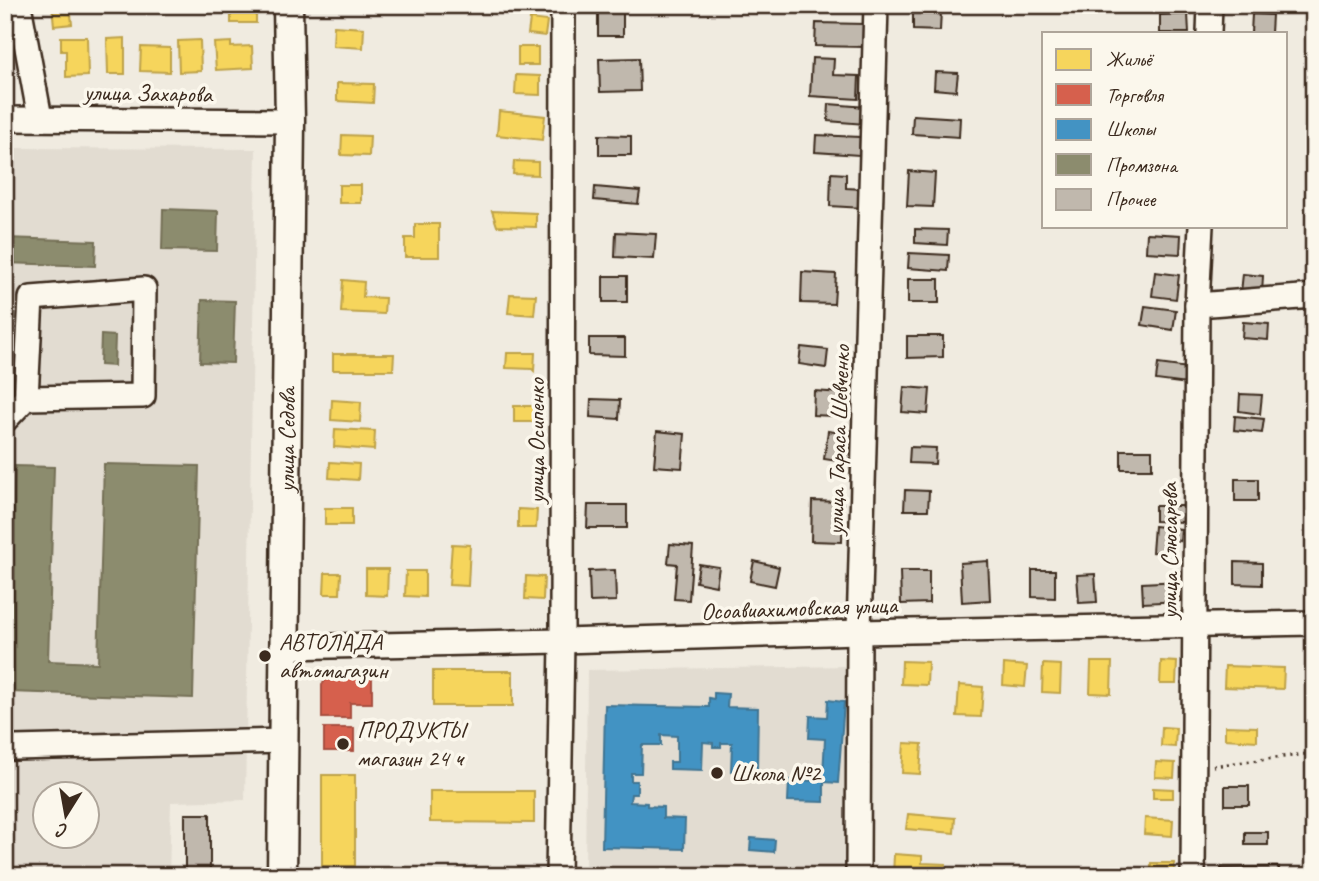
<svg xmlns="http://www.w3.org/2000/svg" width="1319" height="881" viewBox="0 0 1319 881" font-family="Caveat,sans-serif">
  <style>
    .built { fill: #e2dcd1; fill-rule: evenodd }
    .homes { fill: #f6d55c; stroke: #bea249; stroke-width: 2 }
    .shops { fill: #d6604d; stroke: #a8503f; stroke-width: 2 }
    .schools { fill: #4393c3; stroke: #417492; stroke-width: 2 }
    .industry { fill: #8c8c6e; stroke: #746f56; stroke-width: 2 }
    .building { fill: #c0b8ad; stroke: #3b2a1e; stroke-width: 2 }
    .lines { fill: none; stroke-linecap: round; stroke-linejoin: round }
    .minor-casing { stroke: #3b2a1e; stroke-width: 28 }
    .major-casing { stroke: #3b2a1e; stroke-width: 33 }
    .path { stroke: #3b2a1e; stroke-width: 3.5; stroke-dasharray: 2 5; stroke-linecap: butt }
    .minor { stroke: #fbf7ec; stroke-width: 23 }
    .major { stroke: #fbf7ec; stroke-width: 28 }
    .poi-dot { fill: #3b2a1e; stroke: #fbf7ec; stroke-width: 2.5 }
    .labels { text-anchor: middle; stroke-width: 7; stroke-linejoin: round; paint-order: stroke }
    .street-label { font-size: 24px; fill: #3b2a1e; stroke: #fbf7ec }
    .poi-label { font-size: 24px; fill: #3b2a1e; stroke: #fbf7ec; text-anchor: start }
  </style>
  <rect width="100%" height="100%" fill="#f0ebe0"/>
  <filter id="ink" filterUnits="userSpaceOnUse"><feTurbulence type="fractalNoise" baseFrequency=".0143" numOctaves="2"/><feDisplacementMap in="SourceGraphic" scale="14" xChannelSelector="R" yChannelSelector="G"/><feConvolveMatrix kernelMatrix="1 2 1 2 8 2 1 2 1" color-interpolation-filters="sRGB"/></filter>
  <g filter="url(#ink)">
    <g class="built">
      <path d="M5,148L256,149L245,800L171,802L169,876H5ZM46,794H88V836H46Z"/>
      <polygon points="850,666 846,876 585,876 587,670"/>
    </g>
    <g class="homes">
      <polygon points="52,5 70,5 72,24 54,26"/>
      <rect x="231" y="5" width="25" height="18"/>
      <polygon points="530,19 547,21 545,36 528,34"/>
      <polygon points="334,26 364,28 363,48 333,46"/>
      <polygon points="61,37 87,37 88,76 66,77 66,51 61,51"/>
      <polygon points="125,38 125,74 108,74 107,39"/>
      <polygon points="200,40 201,71 179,72 178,41"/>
      <polygon points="231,42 231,47 252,46 253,68 216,70 214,43"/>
      <polygon points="141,47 170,48 170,72 140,71"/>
      <rect x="518" y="47" width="20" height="18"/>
      <polygon points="516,75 540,76 540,95 515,94"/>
      <polygon points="337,83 374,84 373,103 337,101"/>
      <polygon points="499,111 545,116 542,140 497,135"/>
      <polygon points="342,135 370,136 369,156 341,155"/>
      <polygon points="514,161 538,162 538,175 513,174"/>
      <rect x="339" y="185" width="22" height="18"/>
      <polygon points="492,211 536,213 536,227 497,226"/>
      <polygon points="415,224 439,224 439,257 405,257 405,238 415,238"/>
      <polygon points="343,280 364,282 363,297 385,298 384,314 341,312"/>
      <polygon points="510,294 536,295 534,315 508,313"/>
      <polygon points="507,353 535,353 534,371 532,369 506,368"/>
      <polygon points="333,354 394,354 393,370 333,370"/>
      <polygon points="332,400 361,402 360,422 331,420"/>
      <rect x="514" y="406" width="21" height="16"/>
      <polygon points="335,429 375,431 374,450 334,447"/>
      <polygon points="330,462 359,464 358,480 329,478"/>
      <rect x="325" y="508" width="27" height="17"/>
      <polygon points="518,509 537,510 536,528 518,528"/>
      <polygon points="452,544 470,545 468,586 449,585"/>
      <polygon points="366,569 388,569 387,596 366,595"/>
      <polygon points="406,571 425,571 425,597 405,596"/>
      <polygon points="325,573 341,573 340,594 324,594"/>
      <polygon points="526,576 544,577 543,600 525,599"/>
      <polygon points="902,661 928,662 927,685 901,684"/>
      <polygon points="1161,661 1177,662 1176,684 1160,684"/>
      <polygon points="1091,662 1112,662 1111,694 1090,693"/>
      <polygon points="1004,664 1027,666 1025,687 1003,685"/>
      <polygon points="1043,664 1061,665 1060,693 1042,692"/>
      <polygon points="1225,666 1284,668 1283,689 1224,687"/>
      <rect x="433" y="671" width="80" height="35"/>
      <polygon points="959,685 983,687 981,717 957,716"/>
      <polygon points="1225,726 1257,727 1257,741 1225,739"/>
      <polygon points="1162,727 1176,728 1175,747 1161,746"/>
      <polygon points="904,743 922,744 920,774 902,773"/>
      <polygon points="1156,762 1175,763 1174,778 1155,777"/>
      <rect x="322" y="775" width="33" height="91"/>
      <polygon points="1153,788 1173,789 1173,798 1153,798"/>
      <polygon points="430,791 534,791 534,823 430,822"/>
      <polygon points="908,814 955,818 954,833 906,829"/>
      <polygon points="1145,818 1173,820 1172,836 1144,834"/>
      <polygon points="894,854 922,856 922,863 946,864 946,876 893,876"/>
      <rect x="1151" y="863" width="23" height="13"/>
    </g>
    <g class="shops">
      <polygon points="329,674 372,674 372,703 350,703 350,718 322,718 322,685"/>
      <rect x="324" y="728" width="30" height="23"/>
    </g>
    <g class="schools">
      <polygon points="714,693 728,694 727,707 758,708 757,771 731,771 732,743 721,743 721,747 713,747 713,743 703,742 702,770 670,769 670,762 677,762 677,736 661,735 661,745 642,745 641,773 631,773 631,781 637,781 637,794 631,794 630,802 647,803 647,806 663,807 663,818 685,819 684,849 602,847 605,705 709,707 709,698 714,699"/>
      <polygon points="828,700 844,702 838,783 824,782 824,802 788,801 789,780 815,781 815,773 823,774 825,739 809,738 810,716 827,717"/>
      <polygon points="751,838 775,840 774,852 750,850"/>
    </g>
    <g class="industry">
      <polygon points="163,209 218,211 217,251 162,250"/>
      <polygon points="5,238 96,241 95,266 5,263"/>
      <polygon points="202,300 235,301 233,363 200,362"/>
      <polygon points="101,335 115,336 114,366 100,365"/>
      <polygon points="104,464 199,466 193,698 9,692 15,466 54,467 48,661 98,663"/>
    </g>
    <g class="building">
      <rect x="598" y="5" width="25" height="31"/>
      <polygon points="913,10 941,10 940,31 913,30"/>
      <polygon points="1188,14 1189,33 1160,33 1160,15"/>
      <polygon points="1252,14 1272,15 1271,33 1251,33"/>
      <polygon points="816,23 865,24 865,47 815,46"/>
      <polygon points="639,58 640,91 600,92 599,59"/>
      <polygon points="812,58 834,59 833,75 859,76 858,99 810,96"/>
      <polygon points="935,72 958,73 956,91 934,89"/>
      <polygon points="829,104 866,107 865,124 828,121"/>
      <polygon points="913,115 960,118 959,137 912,134"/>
      <polygon points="599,135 631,136 631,155 599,155"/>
      <polygon points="816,135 860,137 859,155 815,152"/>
      <polygon points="909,171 935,173 933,207 907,206"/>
      <polygon points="831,173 846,174 846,188 863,189 863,208 830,206"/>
      <polygon points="595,187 640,191 638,204 594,200"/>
      <polygon points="915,229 948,230 947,245 915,243"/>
      <polygon points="616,232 656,234 654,259 615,257"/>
      <polygon points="1147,233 1181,235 1180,254 1146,252"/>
      <polygon points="909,253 949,255 948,271 908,268"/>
      <polygon points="802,272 836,274 834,304 801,303"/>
      <polygon points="1155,272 1179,275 1176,299 1152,296"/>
      <polygon points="1243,274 1263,276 1262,294 1241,292"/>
      <rect x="603" y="276" width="24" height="26"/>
      <rect x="908" y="279" width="31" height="24"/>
      <polygon points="1145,306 1176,310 1173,330 1142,325"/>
      <polygon points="1243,322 1269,324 1268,340 1242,338"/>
      <polygon points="907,336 943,336 943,357 907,358"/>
      <polygon points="589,338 625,338 625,356 589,355"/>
      <polygon points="801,347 828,350 826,368 799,364"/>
      <polygon points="1158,364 1189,368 1187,384 1156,380"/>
      <polygon points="904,387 930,389 928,414 902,412"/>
      <polygon points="814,391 856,394 855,417 813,415"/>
      <polygon points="1240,394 1262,395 1260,414 1239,411"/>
      <polygon points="591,399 620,400 619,419 590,417"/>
      <polygon points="1235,416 1264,419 1262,433 1234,430"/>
      <polygon points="657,431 685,434 682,468 654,466"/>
      <polygon points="828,431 855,435 851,463 824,459"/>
      <polygon points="910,447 936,448 935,464 909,463"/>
      <rect x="1121" y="450" width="31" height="19"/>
      <rect x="1235" y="479" width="23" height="22"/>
      <polygon points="905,490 929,491 928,510 904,510"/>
      <polygon points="812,501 843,502 842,542 811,541"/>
      <polygon points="588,505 627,505 627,528 587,528"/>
      <polygon points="1155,506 1185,506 1184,522 1155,521"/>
      <polygon points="1154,526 1181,529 1180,541 1166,539 1165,553 1152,552"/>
      <polygon points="670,544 693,546 689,600 674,599 677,564 668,563"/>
      <polygon points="754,561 779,567 775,586 750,581"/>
      <polygon points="988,561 990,600 962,602 960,563"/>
      <polygon points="1235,562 1262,563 1262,585 1235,584"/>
      <polygon points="699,564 719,567 716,586 696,582"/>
      <polygon points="615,570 616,601 590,602 589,571"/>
      <polygon points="1032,570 1055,570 1055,598 1032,597"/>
      <polygon points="900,571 929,571 929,603 901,604"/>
      <polygon points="1095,574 1097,602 1079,603 1077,575"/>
      <polygon points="1179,581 1180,601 1143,603 1142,583"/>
      <rect x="1225" y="786" width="24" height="19"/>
      <rect x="185" y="814" width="25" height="62"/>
      <rect x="1245" y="832" width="23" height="13"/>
      <polygon points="1279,867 1279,876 1222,876 1221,868"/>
    </g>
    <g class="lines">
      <defs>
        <g id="minor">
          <polyline points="19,5 40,118"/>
          <polyline points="1209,33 1210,5"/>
          <polyline points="5,119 290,121"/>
          <polyline points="1197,305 1314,296"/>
          <polyline points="5,420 26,398 31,298 144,289 143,396 26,398"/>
          <polyline points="285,647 562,641 859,632 1314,623"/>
          <polyline points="5,746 15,748 283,741"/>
          <polyline points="558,876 562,641 563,5"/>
          <polyline points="858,876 859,632 876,5"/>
          <polyline points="1193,876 1197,305 1201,226"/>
        </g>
        <g id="major">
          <path id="s1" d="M282,876L290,121L288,5"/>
        </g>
      </defs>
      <use href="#minor" class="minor-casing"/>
      <use href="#major" class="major-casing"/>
      <polyline class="path" points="1213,766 1314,753"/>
      <use href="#minor" class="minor"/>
      <use href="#major" class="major"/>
    </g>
  </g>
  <g class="poi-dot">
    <circle cx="265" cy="656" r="7"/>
    <circle cx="343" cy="744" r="7"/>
    <circle cx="717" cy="773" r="7"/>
  </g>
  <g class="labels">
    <g class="street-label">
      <text transform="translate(148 93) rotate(1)" y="8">улица Захарова</text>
      <text dy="8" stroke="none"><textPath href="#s1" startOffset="436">улица Седова</textPath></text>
      <text transform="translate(838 440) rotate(-88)" y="8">улица Тараса Шевченко</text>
      <text transform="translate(536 441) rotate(-90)" y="8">улица Осипенко</text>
      <text transform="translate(1169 551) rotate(-90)" y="8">улица Слюсарева</text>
      <text transform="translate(799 608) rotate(-2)" y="8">Осоавиахимовская улица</text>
    </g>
    <g class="poi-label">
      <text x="279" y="650">АВТОЛАДА<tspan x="279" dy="28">автомагазин</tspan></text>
      <text x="357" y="738">ПРОДУКТЫ<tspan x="357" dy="28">магазин 24 ч</tspan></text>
      <text x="731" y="781">Школа №2</text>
    </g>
  </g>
  <rect width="1319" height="881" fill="none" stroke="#fbf7ec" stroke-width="28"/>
  <rect x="14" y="14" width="1291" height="853" fill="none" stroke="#3b2a1e" stroke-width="2.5" filter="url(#ink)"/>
  <rect x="1042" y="32" width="245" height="196" fill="#fbf7ec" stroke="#aea59a" stroke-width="2"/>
  <rect x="1056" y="49" width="35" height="21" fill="#f6d55c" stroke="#aea59a" stroke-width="2"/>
  <text x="1106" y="66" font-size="21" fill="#3b2a1e">Жильё</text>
  <rect x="1056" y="84" width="35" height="21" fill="#d6604d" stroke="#aea59a" stroke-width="2"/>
  <text x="1106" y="102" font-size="21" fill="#3b2a1e">Торговля</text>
  <rect x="1056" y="119" width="35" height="21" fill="#4393c3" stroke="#aea59a" stroke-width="2"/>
  <text x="1106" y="136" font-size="21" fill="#3b2a1e">Школы</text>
  <rect x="1056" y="154" width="35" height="21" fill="#8c8c6e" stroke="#aea59a" stroke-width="2"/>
  <text x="1106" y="172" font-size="21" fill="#3b2a1e">Промзона</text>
  <rect x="1056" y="189" width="35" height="21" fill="#c0b8ad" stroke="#aea59a" stroke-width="2"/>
  <text x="1106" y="206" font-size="21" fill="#3b2a1e">Прочее</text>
  <g transform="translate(66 815) rotate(191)"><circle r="33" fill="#fbf7ec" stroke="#aea59a" stroke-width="2"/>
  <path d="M0-5L12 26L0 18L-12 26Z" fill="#3b2a1e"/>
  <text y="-10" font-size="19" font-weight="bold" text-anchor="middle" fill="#3b2a1e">С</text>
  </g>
</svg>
